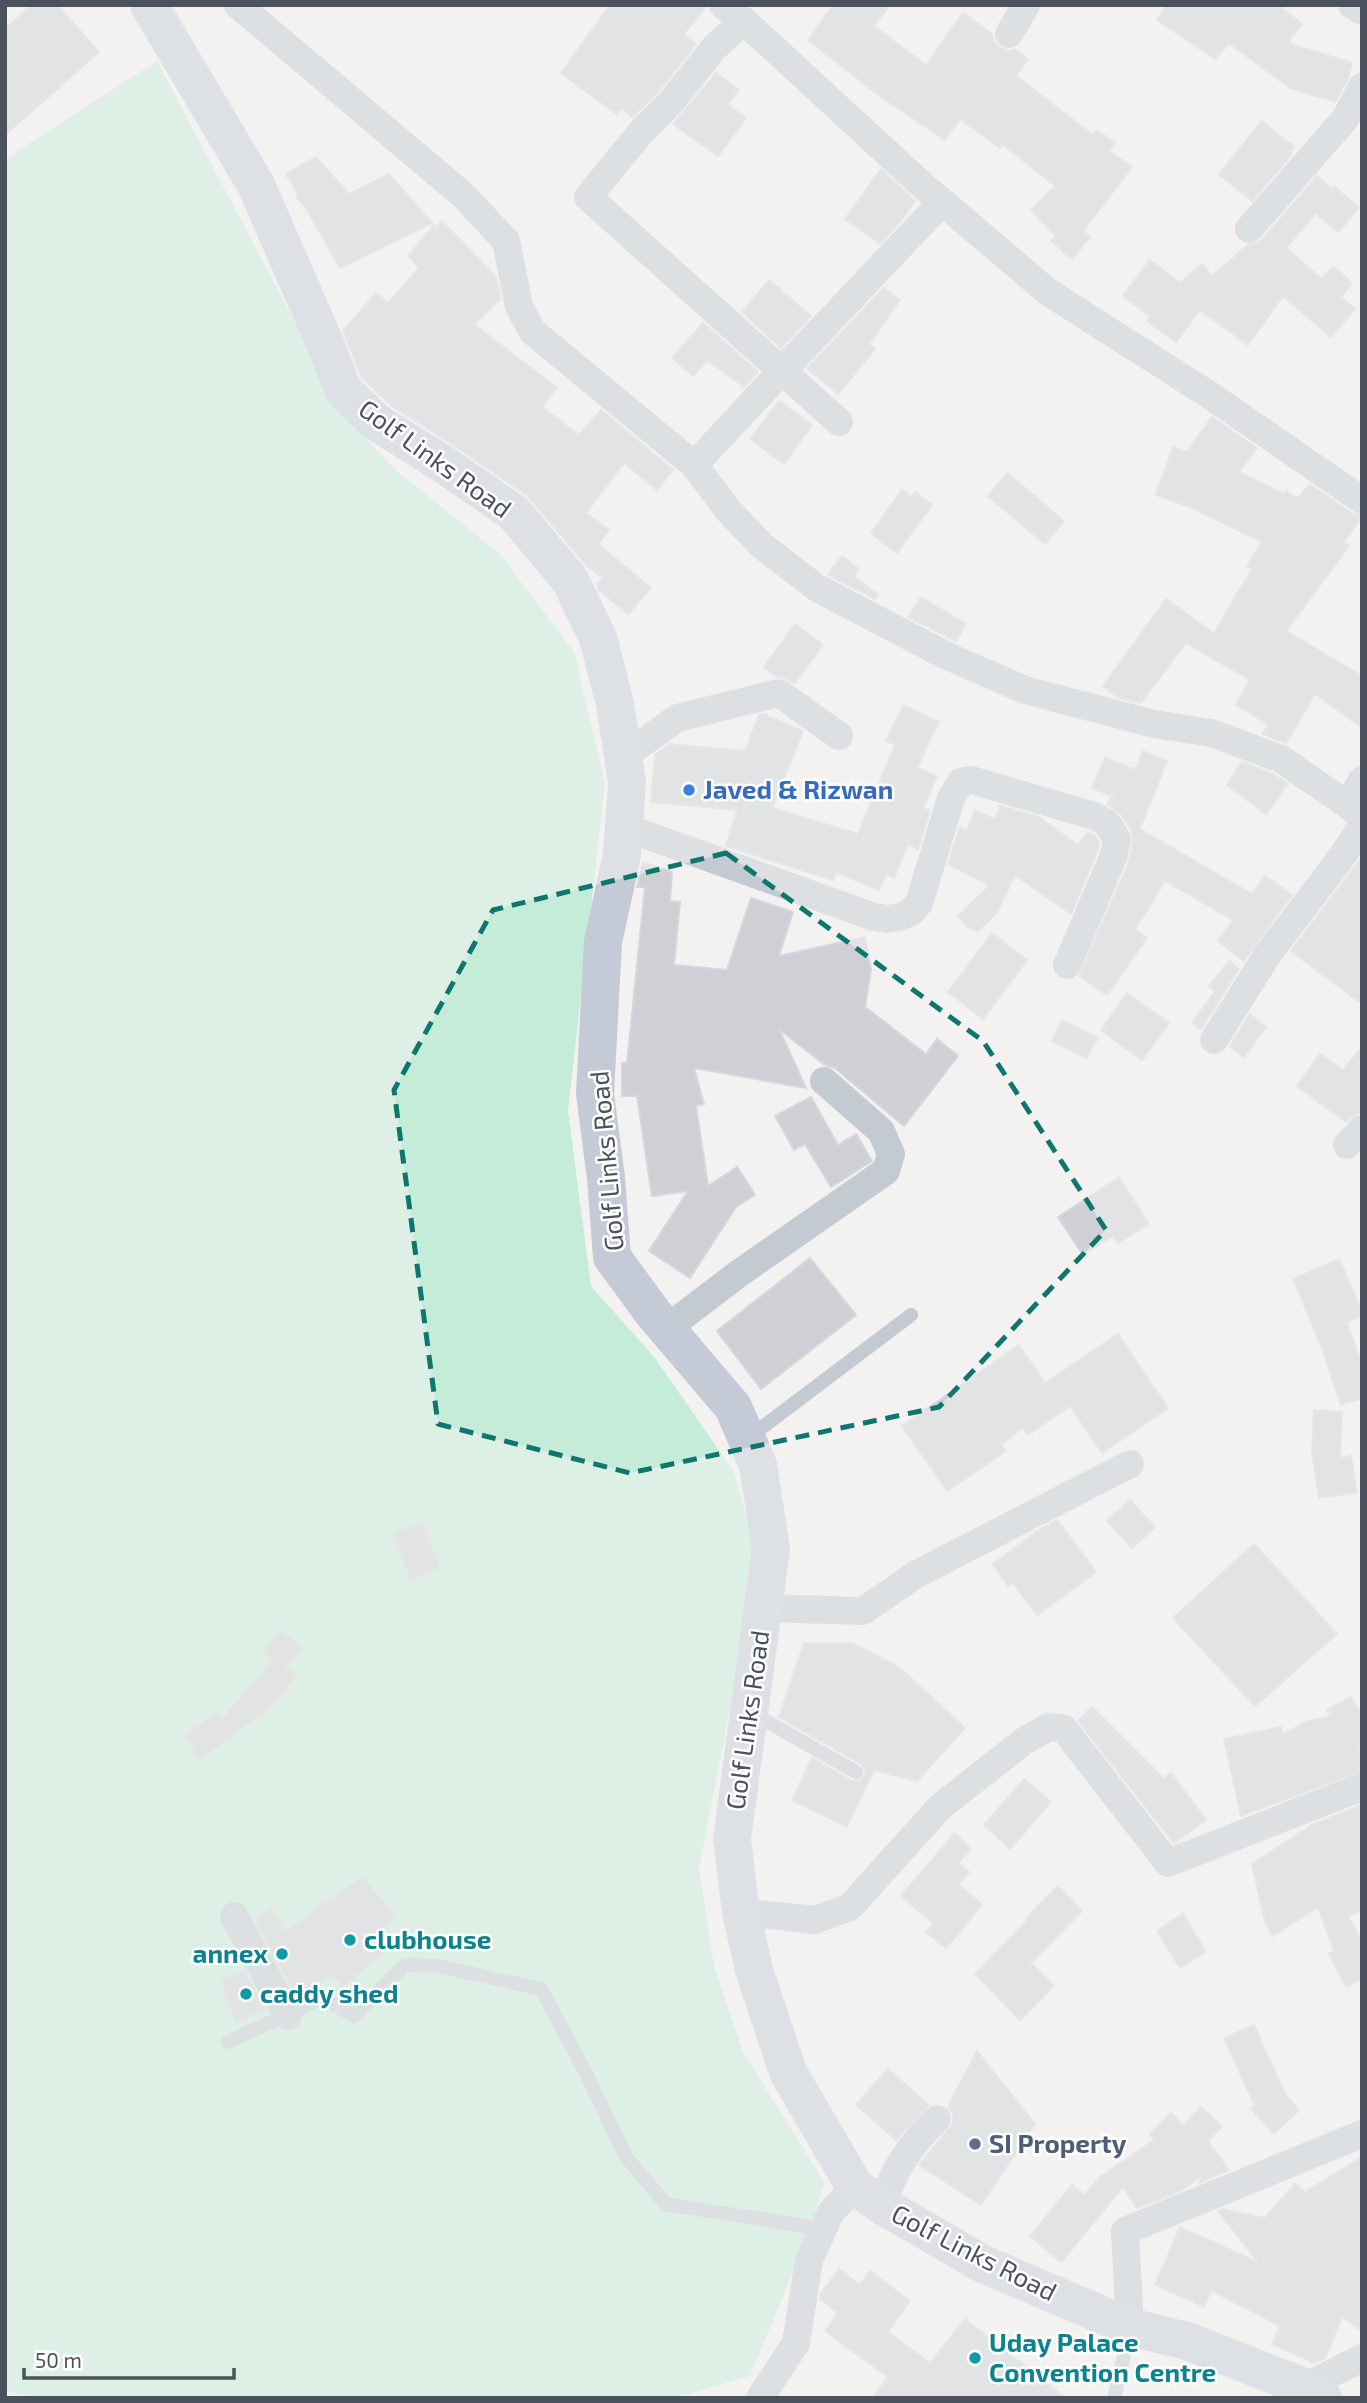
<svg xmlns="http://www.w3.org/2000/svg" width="1367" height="2403" viewBox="0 0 1367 2403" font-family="'Exo 2',sans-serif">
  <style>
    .green { fill: #c5ecd8 }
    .building { fill: #cfd0d5; stroke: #d6d7dc; stroke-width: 2 }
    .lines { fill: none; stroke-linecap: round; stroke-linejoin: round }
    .lane { stroke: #c3cad1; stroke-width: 14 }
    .street { stroke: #c3cad1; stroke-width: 28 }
    .secondary { stroke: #c4cbd6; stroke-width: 38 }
    .marked { fill: none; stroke: #0f766e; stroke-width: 5; stroke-dasharray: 14 9; stroke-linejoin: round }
    .shop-dot { fill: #3f7fe0; stroke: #fff; stroke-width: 2.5 }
    .culture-dot { fill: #0f9aa8; stroke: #fff; stroke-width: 2.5 }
    .service-dot { fill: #5c6f8a; stroke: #fff; stroke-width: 2.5 }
    .labels { text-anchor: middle; stroke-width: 5; stroke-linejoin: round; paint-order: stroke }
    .street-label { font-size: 26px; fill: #4b525d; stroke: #fff }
    .shop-label { font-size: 26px; font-weight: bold; fill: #366cbe; stroke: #fff; text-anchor: start }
    .culture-label { font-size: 26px; font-weight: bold; fill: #0d838f; stroke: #fff; text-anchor: start }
    .service-label { font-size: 26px; font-weight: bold; fill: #4e5e75; stroke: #fff; text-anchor: start }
  </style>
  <rect width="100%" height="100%" fill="#f3f2f1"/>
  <polygon class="green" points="157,61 346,419 398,472 499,553 574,652 605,783 568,1111 591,1286 655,1358 734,1472 759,1562 699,1868 714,1966 743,2052 825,2183 805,2243 750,2376 674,2398 36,2398 5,2391 5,159"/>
  <g class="building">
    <polygon points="32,5 57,5 99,52 5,135 5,29"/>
    <polygon points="610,5 707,5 684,34 696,44 658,92 632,117 621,108 617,114 561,73"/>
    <polygon points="833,5 890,5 874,26 926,65 963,13 992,34 994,42 1000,48 1008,51 1014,49 1028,59 1016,76 1093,135 1097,130 1115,143 1109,151 1132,167 1083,231 1090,237 1072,259 1051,241 1056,236 1031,210 1055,186 1002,144 1000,148 960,119 945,140 881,97 808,40"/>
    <polygon points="1167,5 1278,5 1302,24 1288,43 1352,63 1348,79 1335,102 1290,88 1229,43 1215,59 1157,20"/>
    <polygon points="716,73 739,90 728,105 746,118 718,156 673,124"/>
    <polygon points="1262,121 1294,147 1290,152 1292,154 1252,201 1219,174"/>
    <polygon points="316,157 349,194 389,174 432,223 340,268 306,208 296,196 298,194 286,174"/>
    <polygon points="881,169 915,201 901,221 880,244 845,219"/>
    <polygon points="1317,176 1332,189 1334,186 1359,208 1338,232 1316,213 1286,248 1322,279 1333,266 1352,283 1341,297 1355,309 1331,337 1283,296 1248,345 1200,310 1176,342 1147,321 1150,316 1123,296 1150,260 1180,283 1202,264 1212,276 1248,245 1255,244 1262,240"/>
    <polygon points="442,221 496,277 501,299 474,324 557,388 542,407 579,435 601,410 673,470 657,490 624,463 586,513 609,530 598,544 651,588 628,614 599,590 597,585 603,578 587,566 527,495 455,446 392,406 362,378 343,331 376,293 388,303 419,268 408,256 434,225 436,228"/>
    <polygon points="769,280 811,316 781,348 742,312"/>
    <polygon points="884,288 900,300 869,344 875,349 838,394 807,368"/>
    <polygon points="703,323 758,372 744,387 707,360 693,376 672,358"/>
    <polygon points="779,401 812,425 784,464 750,439"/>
    <polygon points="1212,417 1257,448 1239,472 1284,494 1286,491 1298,498 1309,484 1353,514 1362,516 1344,542 1349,546 1286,631 1362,676 1362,728 1315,694 1286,743 1262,734 1269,725 1236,705 1250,680 1186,643 1141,703 1119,698 1103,686 1166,599 1214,633 1252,569 1247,566 1262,542 1190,507 1156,495 1173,447 1187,452"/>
    <polygon points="1007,473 1064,521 1045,544 988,496"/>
    <polygon points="902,490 911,497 915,492 932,505 897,553 871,533"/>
    <polygon points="842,556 859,569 854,576 878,595 875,599 828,575"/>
    <polygon points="921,597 966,624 956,641 908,617"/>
    <polygon points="795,624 823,645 794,684 783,677 777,677 764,667"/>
    <polygon points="903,705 939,722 917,768 937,776 923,808 930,811 918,849 908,844 894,878 886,874 879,890 836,872 833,880 726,846 737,810 651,802 655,755 670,744 745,751 759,715 764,714 803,731 772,808 858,834 895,745 886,741"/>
    <polygon points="1143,751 1167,761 1140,829 1252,894 1265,876 1292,895 1244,961 1218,941 1233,920 1165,881 1135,929 1147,938 1107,995 1079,976 1129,862 1133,841 1131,830 1121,814 1107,804 1113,797 1092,788 1105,757 1135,770"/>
    <polygon points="1242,762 1273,774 1288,784 1266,814 1227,785"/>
    <polygon points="1000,806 1039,817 1078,845 1088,832 1095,836 1099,842 1098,850 1071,914 1015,875 996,914 978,931 969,928 958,916 990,885 948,864 960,827 967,830 975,811 995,819"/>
    <polygon points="1362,857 1362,1004 1291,951"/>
    <polygon points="643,862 672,872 670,901 680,902 674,965 727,970 751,898 793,912 779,956 865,937 871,970 865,1007 926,1054 937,1039 958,1056 904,1126 835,1068 825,1065 779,1029 806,1088 694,1068 704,1104 696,1106 708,1186 737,1167 755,1195 736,1207 690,1278 649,1251 688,1191 652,1196 637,1096 622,1096 622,1063 627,1063 645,887 637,887"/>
    <polygon points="992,933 1027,960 983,1019 948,992"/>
    <polygon points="1229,961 1239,969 1201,1029 1192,1023 1215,991 1209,986"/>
    <polygon points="1127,993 1169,1023 1142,1060 1101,1030"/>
    <polygon points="1250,1014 1266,1027 1244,1057 1230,1046"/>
    <polygon points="1062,1020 1098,1038 1086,1058 1052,1041"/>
    <polygon points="1362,1047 1362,1113 1357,1113 1346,1122 1297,1086 1320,1054 1343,1070"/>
    <polygon points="811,1097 838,1145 856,1134 872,1161 831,1187 805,1144 794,1150 775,1116"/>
    <polygon points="1119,1178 1149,1224 1118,1243 1113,1236 1083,1255 1058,1217"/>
    <polygon points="810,1258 856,1315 761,1389 717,1331"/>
    <polygon points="1339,1259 1362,1311 1362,1316 1347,1322 1362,1366 1362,1398 1341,1405 1319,1340 1293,1279"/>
    <polygon points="1118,1334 1168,1408 1102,1453 1070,1406 1028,1435 1022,1428 1001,1445 1006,1451 947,1491 902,1426 1019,1345 1045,1383"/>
    <polygon points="1314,1410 1342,1412 1340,1458 1351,1456 1357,1493 1319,1498 1312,1452"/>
    <polygon points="1130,1500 1155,1527 1132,1548 1107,1521"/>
    <polygon points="1057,1520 1096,1572 1037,1615 1013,1583 1008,1586 993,1564 1037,1531"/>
    <polygon points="423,1523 440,1569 410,1580 393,1534"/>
    <polygon points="1254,1544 1337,1634 1255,1706 1173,1618"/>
    <polygon points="281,1630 302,1648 287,1667 297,1675 270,1707 199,1760 192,1753 195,1750 185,1736 218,1712 223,1718 273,1660 262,1651"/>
    <polygon points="804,1643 852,1643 899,1667 965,1728 917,1781 874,1770 847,1827 792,1800 812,1758 852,1781 861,1780 866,1773 861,1764 779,1717"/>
    <polygon points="1351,1697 1358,1710 1362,1709 1362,1748 1355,1740 1362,1753 1362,1771 1241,1816 1224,1739 1281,1727 1282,1735 1308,1721 1332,1716 1327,1710"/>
    <polygon points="1092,1707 1164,1779 1171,1773 1206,1820 1174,1843 1078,1721"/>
    <polygon points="1024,1779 1051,1802 1010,1849 984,1825"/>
    <polygon points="1362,1805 1362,1911 1348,1916 1362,1941 1362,1979 1347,1987 1328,1954 1334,1951 1318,1907 1273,1936 1265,1922 1252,1864 1314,1824"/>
    <polygon points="955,1833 971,1849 958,1863 969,1872 958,1884 982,1905 946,1948 926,1932 933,1923 901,1896"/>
    <polygon points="363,1877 396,1916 377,1931 386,1949 343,1988 333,1976 295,1994 255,1920 272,1907 285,1931"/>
    <polygon points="1058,1886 1082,1911 1031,1963 1054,1986 1020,2020 975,1974 1028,1920 1026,1918"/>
    <polygon points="1183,1914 1206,1952 1180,1968 1157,1931"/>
    <polygon points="244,1970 266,2010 235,2022 221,1980"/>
    <polygon points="1254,2025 1285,2094 1299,2110 1274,2134 1251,2109 1255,2106 1224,2038"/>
    <polygon points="977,2051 1035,2124 981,2205 919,2165 953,2124 953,2114 948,2107"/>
    <polygon points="888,2069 929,2105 896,2140 856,2105"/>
    <polygon points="1201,2107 1222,2126 1208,2141 1229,2170 1199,2183 1203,2175 1180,2191 1137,2208 1123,2187 1061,2262 1030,2236 1072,2185 1084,2195 1099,2178 1155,2139 1150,2134 1171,2113 1183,2126"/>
    <polygon points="1362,2157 1362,2331 1342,2317 1325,2358 1314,2363 1272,2344 1280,2326 1211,2290 1204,2307 1155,2285 1180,2227 1258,2262 1218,2211 1222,2209 1265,2218 1295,2184 1305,2192"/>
    <polygon points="839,2269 860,2285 870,2271 910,2301 888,2332 930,2363 965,2319 1066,2398 872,2398 888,2377 825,2331 838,2313 820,2299 820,2295"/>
  </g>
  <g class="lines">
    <g class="lane">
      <polyline points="748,1438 911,1315"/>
      <polyline points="750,1712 856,1772"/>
      <polyline points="228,2042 323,1998 354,2016 405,1965 438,1966 541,1989 586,2073 626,2157 666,2204 823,2229"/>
      <polyline points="1114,2398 1130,2329"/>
    </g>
    <g class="street">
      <polyline points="238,5 464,196 506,241 519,306 532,331 694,465 728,510 761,545 817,588 945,655 1025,690 1154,724 1211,733 1281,759 1348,805 1362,817"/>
      <polyline points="723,5 744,21 921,184 1048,292 1208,394 1362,500"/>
      <polyline points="1352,5 1362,11"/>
      <polyline points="1009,34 1026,5"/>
      <polyline points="1249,229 1345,119 1362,87"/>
      <polyline points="839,422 782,371 942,202"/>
      <polyline points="694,465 782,371 588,197 642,131 670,103 715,47 744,21"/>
      <polyline points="623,757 677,718 779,693 839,736"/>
      <polyline points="1348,805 1362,780"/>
      <polyline points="624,827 874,917 887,919 900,917 911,912 919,903 951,798 961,782 971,780 1094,816 1107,823 1117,839 1114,855 1067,965"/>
      <polyline points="1214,1040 1268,954 1343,855 1362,826"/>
      <polyline points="1347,1145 1362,1129"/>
      <polyline points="666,1329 738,1274 886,1171 891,1154 881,1131 824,1081"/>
      <polyline points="764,1608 863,1611 915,1575 1130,1464"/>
      <polyline points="741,1912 815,1920 850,1907 940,1807 1024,1741 1049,1727 1064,1729 1168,1863 1362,1787"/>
      <polyline points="234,1916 288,2016"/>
      <path d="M883,2206C892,2170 911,2144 937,2119"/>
      <polyline points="1130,2327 1125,2231 1362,2134"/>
      <polyline points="1304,2387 1362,2358"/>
      <polyline points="760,2398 796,2343 809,2260 831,2212 855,2187"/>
    </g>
    <polyline class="secondary" points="149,5 256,185 327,348 343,390 376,422 443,464 514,513 570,580 598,638 615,704 627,782 622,855 603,942 595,1094 606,1178 612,1257 653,1313 733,1407 758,1465 771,1549 732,1839 741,1912 754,1970 788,2072 855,2187 883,2206 983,2264 1130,2327 1187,2341 1304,2387 1323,2398"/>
  </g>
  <path d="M0 0H1367V2403H0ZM726,853L983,1041L1106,1230L939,1407L630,1473L438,1424L394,1090L493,910Z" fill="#f3f2f1" fill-opacity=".55" fill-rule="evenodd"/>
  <path class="marked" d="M726,853L983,1041L1106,1230L939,1407L630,1473L438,1424L394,1090L493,910Z"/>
  <circle class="shop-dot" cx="689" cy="790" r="7"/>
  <g class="culture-dot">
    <circle cx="350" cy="1940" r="7"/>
    <circle cx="282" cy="1954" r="7"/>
    <circle cx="246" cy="1994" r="7"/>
    <circle cx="975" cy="2358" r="7"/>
  </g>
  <circle class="service-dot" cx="975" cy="2144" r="7"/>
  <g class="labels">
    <g class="street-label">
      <text transform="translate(435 459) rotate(36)" y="9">Golf Links Road</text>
      <text transform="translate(607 1161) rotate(-95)" y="9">Golf Links Road</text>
      <text transform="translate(748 1720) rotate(-82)" y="9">Golf Links Road</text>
      <text transform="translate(974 2253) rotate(27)" y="9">Golf Links Road</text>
    </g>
    <g class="shop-label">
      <text x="703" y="799">Javed &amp; Rizwan</text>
    </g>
    <g class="culture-label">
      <text x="364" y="1949">clubhouse</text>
      <text x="268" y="1963" text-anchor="end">annex</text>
      <text x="260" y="2003">caddy shed</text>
      <text x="989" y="2352">Uday Palace<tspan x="989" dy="30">Convention Centre</tspan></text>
    </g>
    <g class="service-label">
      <text x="989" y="2153">SI Property</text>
    </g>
  </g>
  <rect width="1367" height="2403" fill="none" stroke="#4b525d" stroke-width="14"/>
  <path d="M24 2368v10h210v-10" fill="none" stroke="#4b525d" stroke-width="3.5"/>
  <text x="35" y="2368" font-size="21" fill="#4b525d" stroke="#ffffff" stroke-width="5" paint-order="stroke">50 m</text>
</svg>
